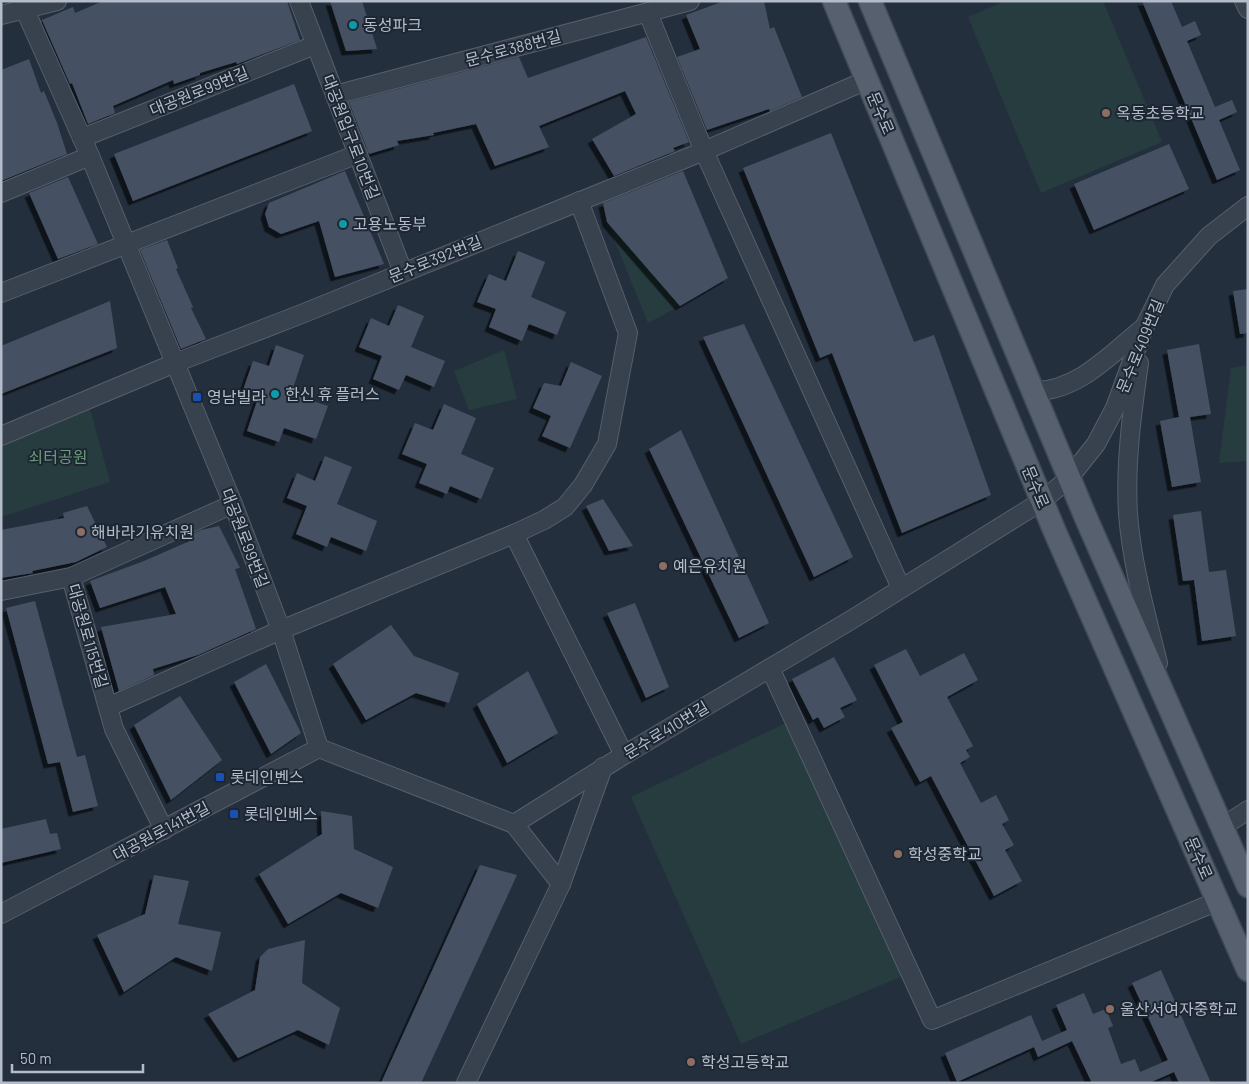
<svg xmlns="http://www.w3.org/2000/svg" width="1249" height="1084" viewBox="0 0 1249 1084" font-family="Barlow,'Noto Sans KR',sans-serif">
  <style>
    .green { fill: #263c3f }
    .building { fill: #455162; filter: url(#shadow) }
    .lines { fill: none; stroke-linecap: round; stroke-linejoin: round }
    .minor-casing { stroke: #565f6c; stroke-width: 20 }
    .major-casing { stroke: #414a57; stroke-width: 25 }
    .minor { stroke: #38414e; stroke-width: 18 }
    .major { stroke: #56606e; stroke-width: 22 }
    .culture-dot { fill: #0f9aa8; stroke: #1d2633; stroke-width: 2 }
    .education-dot { fill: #8d6e63; stroke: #1d2633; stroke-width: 2 }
    .transit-dot { fill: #1a4fb4; stroke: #1d2633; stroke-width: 2 }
    .labels { text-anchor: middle; stroke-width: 4; stroke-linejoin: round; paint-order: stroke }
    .poi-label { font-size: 16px; fill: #b4bcc9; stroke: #1d2633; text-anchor: start }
    .street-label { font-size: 16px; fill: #b4bcc9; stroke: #1d2633 }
    .park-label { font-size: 16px; fill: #6b9a76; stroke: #1d2633 }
  </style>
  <defs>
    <filter id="shadow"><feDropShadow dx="-4.5" dy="4.5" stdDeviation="0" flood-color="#0009"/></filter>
  </defs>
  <rect width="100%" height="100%" fill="#242f3e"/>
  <g class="green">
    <polygon points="1005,1 1103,1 1162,142 1041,193 968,17"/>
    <polygon points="607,222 680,306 648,323"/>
    <polygon points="504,350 517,399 469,410 454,371"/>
    <polygon points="1248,365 1248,461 1219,463 1231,368"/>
    <polygon points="88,401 110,482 1,517 1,436"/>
    <polygon points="790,721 905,975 741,1044 631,797"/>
  </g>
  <g class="building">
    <polygon points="103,1 287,1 300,40 237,64 236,62 200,73 200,75 174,84 173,80 113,106 115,113 88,124 72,83 70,84 42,20 73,7 75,13"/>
    <polygon points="330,1 362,1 377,49 346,51"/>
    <polygon points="724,1 764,1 770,29 774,27 802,97 770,111 769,109 707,130 677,57 700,49 686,15"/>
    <polygon points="1142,1 1171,1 1182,27 1195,21 1201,35 1187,41 1215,107 1232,100 1237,112 1219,120 1240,170 1217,180"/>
    <polygon points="646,37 689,142 673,148 675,151 614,176 592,139 636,114 625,91 539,126 549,147 495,166 476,124 433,133 434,135 397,141 399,145 369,154 349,102 519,57 528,78"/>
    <polygon points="29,59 41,93 44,91 57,123 67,154 1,181 1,70"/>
    <polygon points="294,84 312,131 133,201 114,154"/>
    <polygon points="831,133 914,342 934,335 991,495 902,533 832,353 820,358 743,168"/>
    <polygon points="1169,144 1189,189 1094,230 1074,184"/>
    <polygon points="345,171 384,264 335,277 319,221 281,234 269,227 265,214 269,203"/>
    <polygon points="683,171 728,278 680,306 607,222 603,203"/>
    <polygon points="68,177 98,244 58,259 29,193"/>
    <polygon points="167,240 178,268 176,269 193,307 191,308 206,339 181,349 140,250"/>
    <polygon points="518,251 545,262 531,297 566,312 557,335 529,324 522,341 489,327 496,309 477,302 489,274 506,281"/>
    <polygon points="1248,289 1248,333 1240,334 1233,291"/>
    <polygon points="110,301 117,348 1,394 1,346"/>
    <polygon points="398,305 424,316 411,347 445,361 434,387 406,375 399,390 373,379 382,356 359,347 371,318 389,326"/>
    <polygon points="744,324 853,557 814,577 703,337"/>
    <polygon points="1199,344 1211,414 1190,417 1201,482 1172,487 1160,421 1179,417 1167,350"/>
    <polygon points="276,345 304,355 291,394 328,406 316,439 284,428 279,442 247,431 259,395 243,390 253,361 269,366"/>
    <polygon points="571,362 602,376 570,448 542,436 551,416 533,408 544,383 561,386"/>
    <polygon points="444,404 476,418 461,454 494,468 481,499 450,486 447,494 419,483 427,464 402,454 415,423 433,430"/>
    <polygon points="681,430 769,623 739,638 649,449"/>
    <polygon points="325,456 352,467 337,504 377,521 366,551 331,537 327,547 296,534 307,506 287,498 297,473 315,481"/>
    <polygon points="603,499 633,546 609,551 586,506"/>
    <polygon points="87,506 107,547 76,562 32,571 33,573 1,578 1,530 64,518 63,513"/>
    <polygon points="1201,511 1209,572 1226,570 1236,636 1202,641 1194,580 1183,581 1173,515"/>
    <polygon points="219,526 240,568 235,569 256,629 198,655 153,669 154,675 119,691 101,627 176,614 165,587 100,608 90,581 144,561 192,540 190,535 201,530"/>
    <polygon points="35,601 77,757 85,755 98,806 73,812 60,762 48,764 6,608"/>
    <polygon points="635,603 669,687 646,698 607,613"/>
    <polygon points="391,625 414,656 459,673 449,703 416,693 366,720 333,664"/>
    <polygon points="906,649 920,676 964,653 978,680 947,697 973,746 966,750 970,757 960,763 981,803 996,795 1009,820 1002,824 1014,845 1005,850 1022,881 994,896 931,776 920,782 891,728 903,722 874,665"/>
    <polygon points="834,657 857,700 840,708 845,717 824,728 818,717 813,720 792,679"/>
    <polygon points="266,664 301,733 271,754 234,682"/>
    <polygon points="528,671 558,733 507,763 477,704"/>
    <polygon points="180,696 222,760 171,800 134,725"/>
    <polygon points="321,811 352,816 354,849 393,867 378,908 341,893 288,924 259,874 322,834"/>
    <polygon points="46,819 50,834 57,833 61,849 1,863 1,829"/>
    <polygon points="480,865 517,875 421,1083 381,1083"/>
    <polygon points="154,875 189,881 178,924 221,932 212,971 176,957 124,992 97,935 145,914"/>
    <polygon points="305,940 302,983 340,1008 329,1045 298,1030 238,1058 208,1014 255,990 260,957 268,949"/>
    <polygon points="1161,970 1211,1083 1179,1083 1174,1072 1149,1083 1092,1083 1072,1041 1038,1057 1034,1047 957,1082 945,1053 1031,1015 1042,1041 1067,1030 1056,1005 1084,993 1093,1014 1106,1009 1113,1026 1108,1028 1121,1064 1135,1059 1140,1072 1168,1060 1132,983"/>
  </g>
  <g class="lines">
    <defs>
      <g id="minor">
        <polyline points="21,1 90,156 233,504 281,630 319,748 514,824"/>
        <polyline points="299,1 403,272"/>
        <polyline points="1244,1 1248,9"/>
        <polyline points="648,13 704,151 901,588"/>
        <polyline points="1,15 57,1"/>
        <polyline points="335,95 690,1"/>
        <polyline points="82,138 315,45"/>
        <polyline points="1,193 90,156"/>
        <polyline points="1,293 358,154"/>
        <path d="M1139,363C1132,413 1125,463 1128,514C1132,565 1146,614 1158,663"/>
        <path d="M1033,391C1077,392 1111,354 1143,328"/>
        <polyline points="1,436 175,363 299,315 704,151 867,80"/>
        <polyline points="514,534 624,755"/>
        <polyline points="71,577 114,729 164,830"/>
        <polyline points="1,591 71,577 233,504"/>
        <polyline points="770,668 932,1020 1218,901"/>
        <polyline points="108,707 281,630 514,534 544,520 565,507 583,485 607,444 628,333 579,201"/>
        <polyline points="1222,827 1248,810"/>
        <polyline points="561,884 603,767"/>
        <polyline points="1,914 319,748"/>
        <polyline points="466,1083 561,884 514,824 624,755 851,620 1042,501 1069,478 1096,444 1115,408 1144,328 1165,285 1209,236 1248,206"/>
      </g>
      <g id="major">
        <polyline points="834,1 1055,532 1248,970"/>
        <polyline points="870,1 1086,518 1248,886"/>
      </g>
    </defs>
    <use href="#minor" class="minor-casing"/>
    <use href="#major" class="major-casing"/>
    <use href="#minor" class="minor"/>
    <use href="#major" class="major"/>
  </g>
  <g class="culture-dot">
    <circle cx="353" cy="25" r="5"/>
    <circle cx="343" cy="224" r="5"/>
    <circle cx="275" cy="394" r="5"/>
  </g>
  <g class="education-dot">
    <circle cx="1106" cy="113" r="5"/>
    <circle cx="81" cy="532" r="5"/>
    <circle cx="663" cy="566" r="5"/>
    <circle cx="898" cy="854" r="5"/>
    <circle cx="1110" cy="1009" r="5"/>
    <circle cx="691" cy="1062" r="5"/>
  </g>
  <g class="transit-dot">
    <rect x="192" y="392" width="10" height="10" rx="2.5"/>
    <rect x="215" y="772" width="10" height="10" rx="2.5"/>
    <rect x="229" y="809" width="10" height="10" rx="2.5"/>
  </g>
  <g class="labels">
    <g class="poi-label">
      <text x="363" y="31">동성파크</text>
      <text x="1116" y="119">옥동초등학교</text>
      <text x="353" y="230">고용노동부</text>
      <text x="285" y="400">한신 휴 플러스</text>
      <text x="207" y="403">영남빌라</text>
      <text x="91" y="538">해바라기유치원</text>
      <text x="673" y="572">예은유치원</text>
      <text x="230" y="783">롯데인벤스</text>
      <text x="244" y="820">롯데인베스</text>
      <text x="908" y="860">학성중학교</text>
      <text x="1120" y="1015">울산서여자중학교</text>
      <text x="701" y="1068">학성고등학교</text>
    </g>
    <g class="street-label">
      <text transform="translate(513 48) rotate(-15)" y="6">문수로388번길</text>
      <text transform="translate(199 91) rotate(-22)" y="6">대공원로99번길</text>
      <text transform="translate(881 113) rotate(67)" y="6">문수로</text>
      <text transform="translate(351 137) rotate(69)" y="6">대공원입구로10번길</text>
      <text transform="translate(435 259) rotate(-22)" y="6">문수로392번길</text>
      <text transform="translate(1140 346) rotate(-68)" y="6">문수로409번길</text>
      <text transform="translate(1036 487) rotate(67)" y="6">문수로</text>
      <text transform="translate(245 538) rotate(69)" y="6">대공원로99번길</text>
      <text transform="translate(88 636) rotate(74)" y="6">대공원로115번길</text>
      <text transform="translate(666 730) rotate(-31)" y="6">문수로410번길</text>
      <text transform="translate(161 831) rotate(-28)" y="6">대공원로141번길</text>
      <text transform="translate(1199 858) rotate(66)" y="6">문수로</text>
    </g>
    <g class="park-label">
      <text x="58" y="463">쇠터공원</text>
    </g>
  </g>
  <rect width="1249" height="1084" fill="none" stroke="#b4bcc9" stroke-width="5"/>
  <path d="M12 1064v8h131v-8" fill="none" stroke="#b4bcc9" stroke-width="2.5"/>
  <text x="20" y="1064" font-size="15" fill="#b4bcc9" stroke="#1d2633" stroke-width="4" paint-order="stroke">50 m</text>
</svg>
